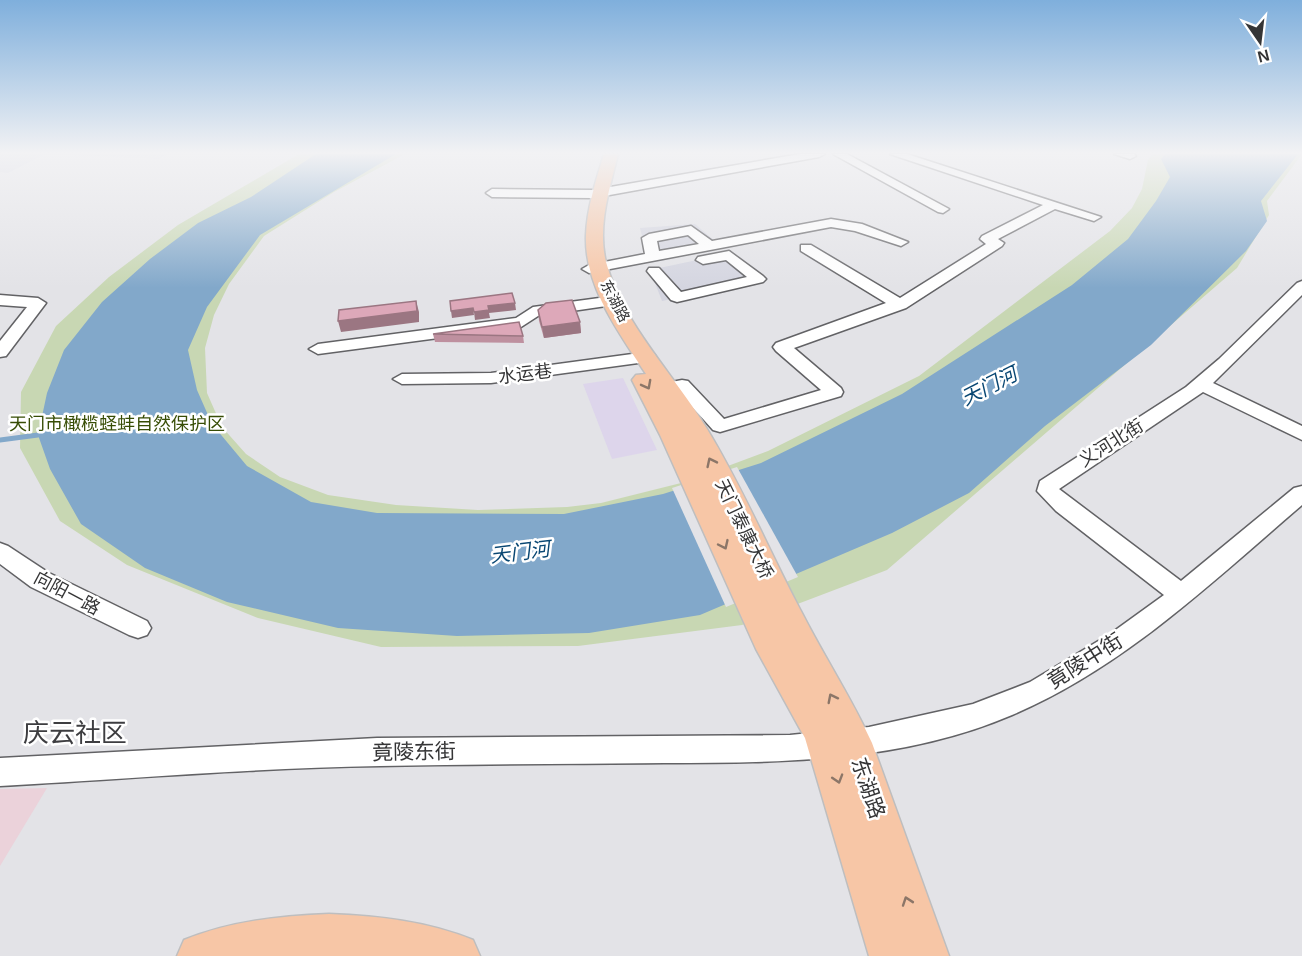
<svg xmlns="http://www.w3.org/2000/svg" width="1302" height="956" viewBox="0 0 1302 956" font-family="Arial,'Noto Sans SC',sans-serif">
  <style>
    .built { fill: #d4d5e0 }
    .education { fill: #ebd2da }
    .medical { fill: #ddd5eb }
    .green { fill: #c8d7b3 }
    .water { fill: #82a8ca }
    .pier { fill: #e3e3e7 }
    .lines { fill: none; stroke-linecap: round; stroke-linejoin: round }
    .stream { stroke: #82a8ca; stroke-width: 5 }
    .minor-casing { stroke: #626265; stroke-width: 3 }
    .major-casing { stroke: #bebebf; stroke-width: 3 }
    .minor { fill: #fff; fill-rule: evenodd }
    .major { fill: #f7c6a6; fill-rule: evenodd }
    .wall { fill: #be909f }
    .shaded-wall { fill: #9b7682 }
    .building { fill: #dda8b9; stroke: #9b7682; stroke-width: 1.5 }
    .oneway { stroke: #8c7668 }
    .labels { text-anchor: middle; stroke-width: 5; stroke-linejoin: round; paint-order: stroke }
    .far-street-label { font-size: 15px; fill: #353536; stroke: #fff }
    .street-label { font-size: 18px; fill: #353536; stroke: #fff }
    .park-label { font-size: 18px; fill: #374d05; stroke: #fff }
    .water-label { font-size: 20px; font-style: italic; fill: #094773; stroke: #fff }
    .near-street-label { font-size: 21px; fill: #353536; stroke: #fff }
    .near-quarter-label { font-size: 26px; fill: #3d3d40; stroke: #fff }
  </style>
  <rect width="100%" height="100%" fill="#e3e3e7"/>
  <g class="built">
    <polygon points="0,154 45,154 8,173 0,172"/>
    <polygon points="51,154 168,154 159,159"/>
    <polygon points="695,224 716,242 647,255 640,228"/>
    <polygon points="730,253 762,280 662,301 650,270"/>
  </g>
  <polygon class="education" points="47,788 0,866 0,789"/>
  <polygon class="medical" points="623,378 657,450 612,459 583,384"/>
  <polygon class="green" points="299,154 405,154 334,192 264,236 229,284 214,315 205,348 207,393 222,427 246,454 280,477 328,495 396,505 478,510 567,507 601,503 685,482 768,451 919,376 1110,231 1132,208 1142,189 1148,160 1153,154 1302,154 1267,201 1269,215 1237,268 887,570 742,625 578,646 381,647 258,618 127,565 60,521 20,448 21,392 56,326 109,277 178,225"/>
  <polygon class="water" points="316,154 396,154 260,235 207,307 188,350 197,390 212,424 247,466 311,502 377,513 564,514 663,494 761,463 902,394 1072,285 1128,239 1156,201 1170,177 1161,159 1165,154 1298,154 1261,201 1267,221 1246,251 1151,345 1045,426 969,493 892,533 700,615 589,633 457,636 338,628 227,602 145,568 81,524 50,469 38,435 47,393 64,350 102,302 150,259 198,223 251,197"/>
  <polygon class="pier" points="737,467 798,577 726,607 672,488"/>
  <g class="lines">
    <polyline class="stream" points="0,440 38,435"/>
    <defs>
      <g id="minor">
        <polygon points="800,154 825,154 819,157 593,198 492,197 486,193 492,189 593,190"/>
        <polygon points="833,154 847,154 949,209 943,213 938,212"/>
        <polygon points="890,154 907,154 1101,217 1094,221 1055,209 998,239 1004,243 1002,246 906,308 794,348 841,388 843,392 841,396 720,432 713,430 678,391 661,392 658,388 661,384 682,380 688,381 724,419 821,390 776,351 773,347 776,343 886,303 801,251 801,245 811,245 900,298 986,244 980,239 982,236 1043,205"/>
        <polygon points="1114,154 1134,154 1136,156 1130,159"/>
        <path d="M831,219L862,224L908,242L901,246L855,231L831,227L589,273L582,269L589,265L645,254L642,238L649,234L691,226L712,241ZM688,235L699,244L659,251L657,241Z"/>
        <polygon points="729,251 763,276 766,279 763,282 677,302 671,300 647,271 649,268 659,268 681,292 747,277 726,260 703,264 696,260 698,257"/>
        <path d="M1302,281V295L1213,383L1302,426V440L1203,392L1059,489L1181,581L1294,488L1302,486V505C1211,583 1123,668 1012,715C902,762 782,763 664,763C570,764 475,764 380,766C254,768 127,779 0,786V758L377,738L790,735L869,727L973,704L1030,682L1110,634L1164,595L1056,511L1037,491L1040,481L1186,387L1219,359L1297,283Z"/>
        <polygon points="0,295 38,298 46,303 6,356 0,357 0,341 27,307 0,305"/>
        <polygon points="614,296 620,298 622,301 620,304 538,316 521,327 318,354 309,349 318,344 516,318 533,307"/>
        <polygon points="647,352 653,353 656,357 653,361 491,383 402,384 393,379 402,374 491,373"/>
        <polygon points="0,543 8,546 49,573 147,621 151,628 147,635 138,638 129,635 31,587 0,564"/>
      </g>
      <g id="major">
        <path d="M604,154H618C610,188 597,226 606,262C623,325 674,374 707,429C743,488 770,553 803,615C825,658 852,699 872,743L949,956H869L805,738L756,649L660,435L632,380L636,375L646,374C619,333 584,286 586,235C587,208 596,180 604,154Z"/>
        <path d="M329,914C378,916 427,921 473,940L480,956H177L184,940C230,921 280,916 329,914Z"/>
      </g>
    </defs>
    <use href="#minor" class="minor-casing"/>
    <use href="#major" class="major-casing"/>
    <use href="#minor" class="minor"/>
    <use href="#major" class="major"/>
  </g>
  <g class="wall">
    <polygon points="538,310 580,322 581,333 544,338 539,321"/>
    <polygon points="433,334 523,336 524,343 435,342"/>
  </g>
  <g class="shaded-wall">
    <polygon points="416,301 419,312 419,322 341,332 338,321"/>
    <polygon points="515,303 516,310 489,313 490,318 475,320 474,312 488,306"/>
    <polygon points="473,308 474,315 452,318 451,311"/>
    <polygon points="580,322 581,333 544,338 542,327"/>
  </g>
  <g class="building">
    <polygon points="512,293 515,303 488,306 489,310 474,312 473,308 451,311 450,301"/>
    <polygon points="572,300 580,322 542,327 538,310 546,303"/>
    <polygon points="416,301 417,311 338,321 339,310"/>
    <polygon points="519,322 523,336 433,334"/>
  </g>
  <defs><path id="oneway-chevron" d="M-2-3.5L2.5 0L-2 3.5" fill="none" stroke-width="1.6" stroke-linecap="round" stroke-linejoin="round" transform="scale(1.5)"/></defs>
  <g class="oneway">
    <use href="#oneway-chevron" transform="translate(647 385) rotate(62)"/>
    <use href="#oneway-chevron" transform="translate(711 462) rotate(-116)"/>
    <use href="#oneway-chevron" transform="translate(724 545) rotate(65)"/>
    <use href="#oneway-chevron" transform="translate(832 698) rotate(-117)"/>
    <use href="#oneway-chevron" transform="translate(838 779) rotate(73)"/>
    <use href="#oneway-chevron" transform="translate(907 901) rotate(-109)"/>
  </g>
  <linearGradient id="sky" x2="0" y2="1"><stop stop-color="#7fafdc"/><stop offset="0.53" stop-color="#f2f2f4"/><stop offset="1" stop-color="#f2f2f4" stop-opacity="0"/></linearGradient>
  <rect width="1302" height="288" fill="url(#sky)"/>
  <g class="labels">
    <g class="far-street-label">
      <text transform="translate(615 301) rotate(62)" y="5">东湖路</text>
    </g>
    <g class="street-label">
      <text transform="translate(525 374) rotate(-7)" y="6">水运巷</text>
      <text transform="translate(1111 443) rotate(-32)" y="6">义河北街</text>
      <text transform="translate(744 529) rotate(64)" y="6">天门泰康大桥</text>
      <text transform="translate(67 593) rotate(28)" y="6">向阳一路</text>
    </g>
    <g class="park-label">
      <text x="117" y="430">天门市橄榄蛏蚌自然保护区</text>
    </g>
    <g class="water-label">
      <text transform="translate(989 386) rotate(-27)" y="7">天门河</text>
      <text transform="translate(520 552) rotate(-7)" y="7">天门河</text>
    </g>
    <g class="near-street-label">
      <text transform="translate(1085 661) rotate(-32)" y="7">竟陵中街</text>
      <text transform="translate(414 752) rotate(-1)" y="7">竟陵东街</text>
      <text transform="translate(868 788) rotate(71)" y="7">东湖路</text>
    </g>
    <g class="near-quarter-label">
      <text x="75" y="742">庆云社区</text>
    </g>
  </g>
  <g transform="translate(1260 42) rotate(166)" stroke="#ffffff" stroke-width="4.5" paint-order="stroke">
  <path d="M0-4.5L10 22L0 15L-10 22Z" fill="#353536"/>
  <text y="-9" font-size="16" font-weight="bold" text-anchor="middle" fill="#353536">N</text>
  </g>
</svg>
